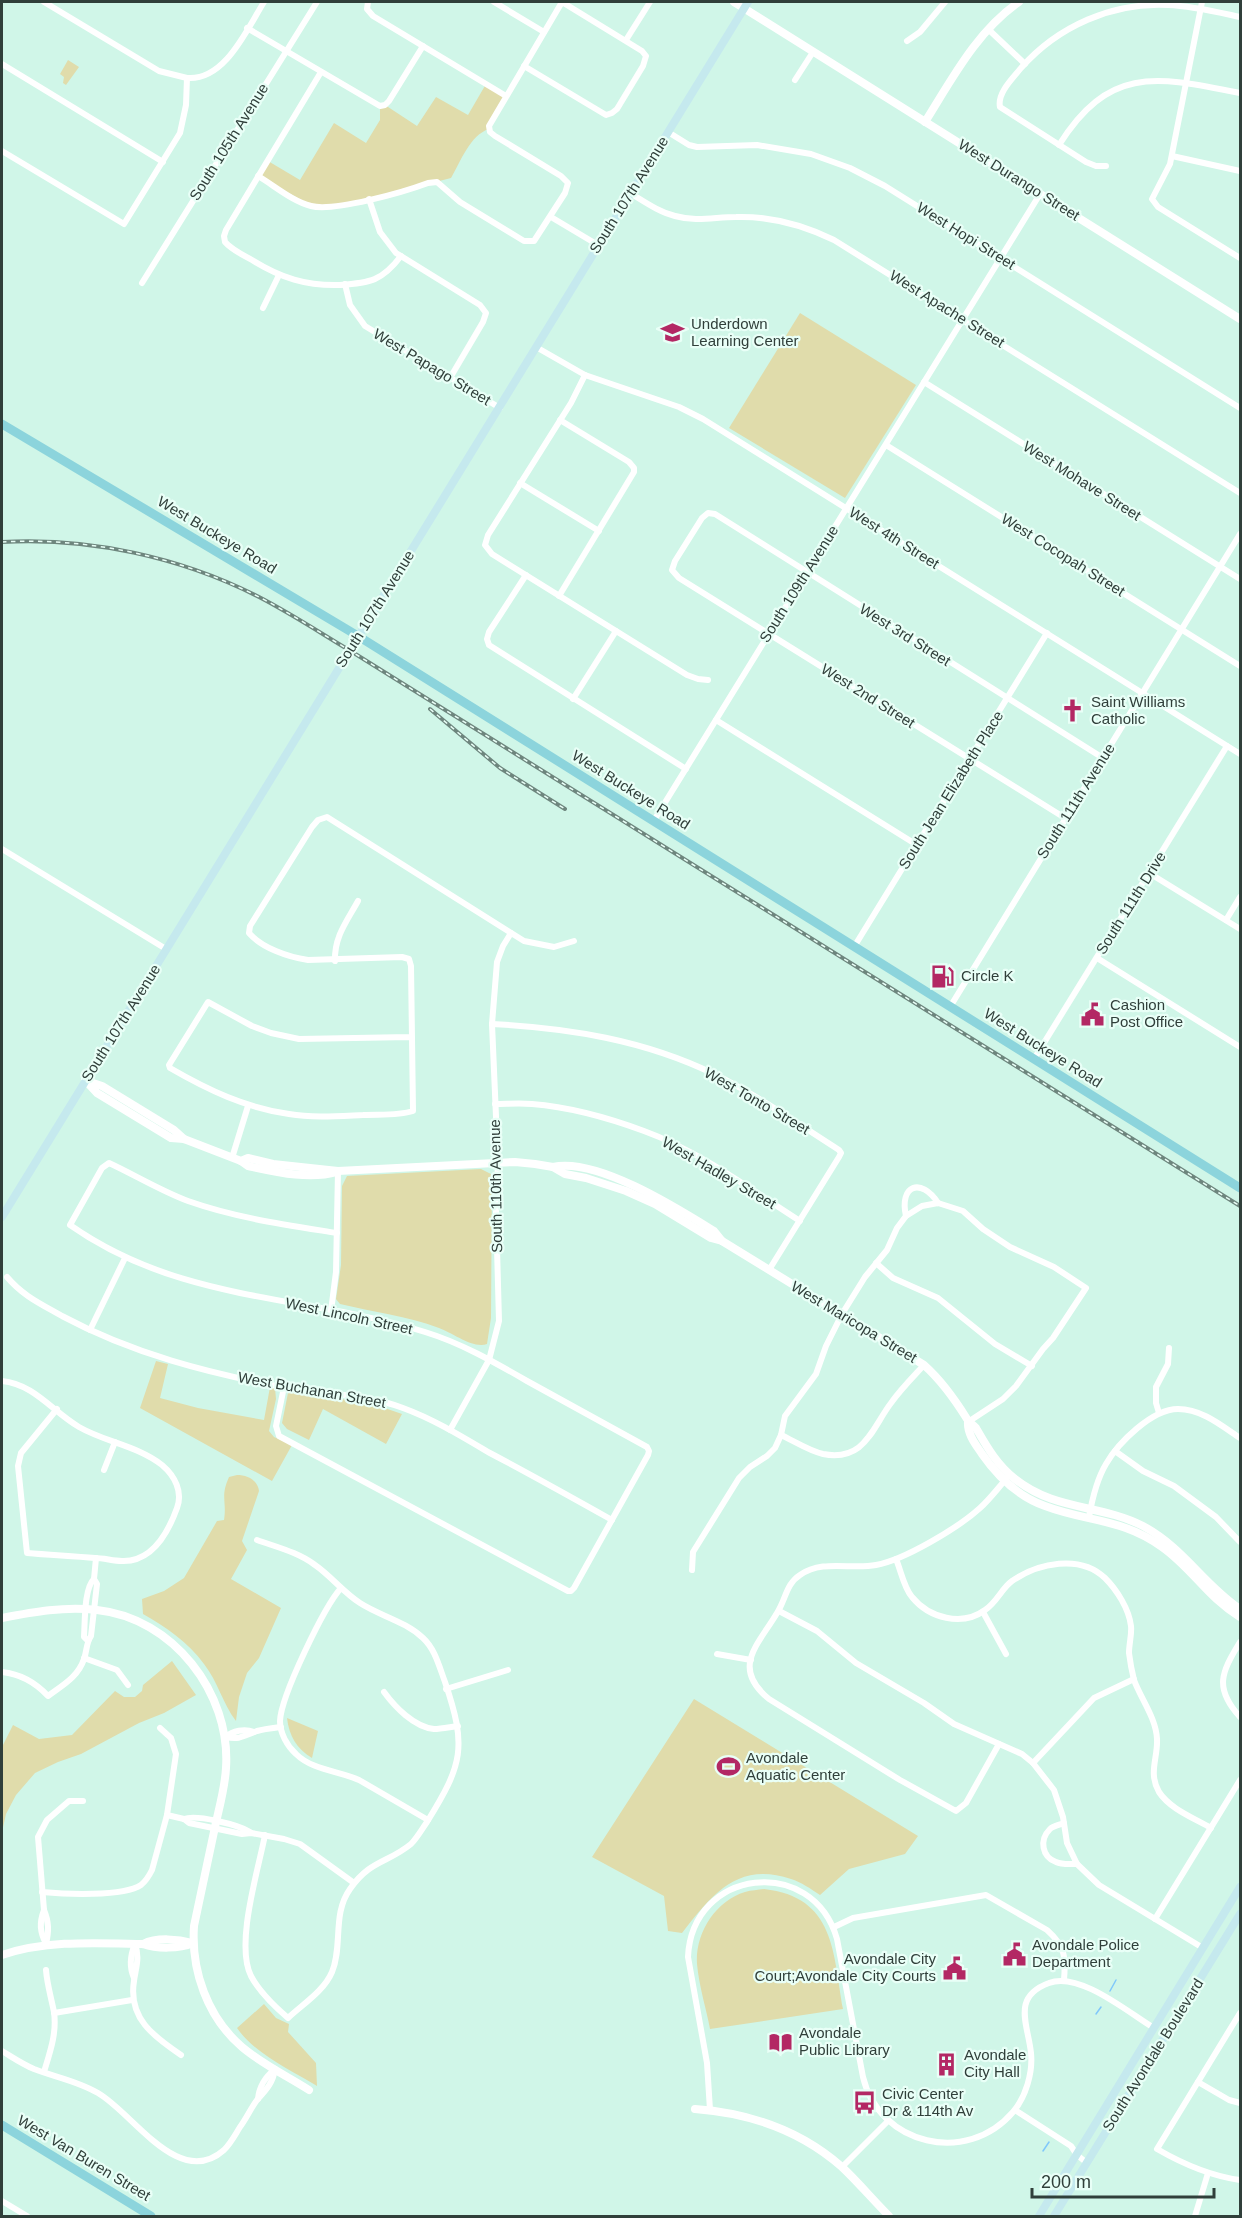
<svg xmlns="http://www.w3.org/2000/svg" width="1242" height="2218" viewBox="0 0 1242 2218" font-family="Arial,sans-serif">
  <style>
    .green { fill: #e0dcab }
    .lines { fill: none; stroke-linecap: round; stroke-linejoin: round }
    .stream { stroke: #80c8fb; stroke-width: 1.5 }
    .minor { stroke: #fff; stroke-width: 6 }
    .tertiary { stroke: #fff; stroke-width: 8 }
    .secondary { stroke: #c5e9ee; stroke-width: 8 }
    .primary { stroke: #8cd4dc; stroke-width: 9 }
    .rail-casing { stroke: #6e867e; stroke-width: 4 }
    .rail { stroke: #e9fff7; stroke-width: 1.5; stroke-dasharray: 4.5; stroke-linecap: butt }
    .labels { text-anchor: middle; stroke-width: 4.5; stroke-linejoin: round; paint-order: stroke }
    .street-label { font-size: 15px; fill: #303f3a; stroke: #e9fff7 }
    .poi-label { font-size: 15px; fill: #303f3a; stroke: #e9fff7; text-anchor: start }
  </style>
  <rect width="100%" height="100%" fill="#d0f6e8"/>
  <g class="green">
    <polygon points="68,60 79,67 66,85 63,83 64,77 60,74"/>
    <path d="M486,84L506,96L489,129C470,135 461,161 451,178L342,206H312L258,176L268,161L300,180L334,123L366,143L380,120V106L385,105L417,126L436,97L468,115Z"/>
    <polygon points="800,313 916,385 845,498 729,428"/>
    <path d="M481,1169L491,1174L492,1177L491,1318L487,1344C473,1349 453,1333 439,1328C407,1316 373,1312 340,1304L336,1299L341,1265L342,1186L347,1176Z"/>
    <polygon points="156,1361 168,1364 160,1398 198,1408 264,1420 270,1387 275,1388 276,1399 269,1431 274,1437 292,1445 272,1481 140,1408"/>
    <polygon points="291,1391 373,1404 402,1414 386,1444 323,1409 309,1440 287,1429 282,1423 288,1393"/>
    <path d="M237,1475C247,1475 258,1480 259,1491L242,1541L247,1550L231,1579L281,1608L259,1658L247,1673L239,1697L236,1721C223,1704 218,1682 204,1664C188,1642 166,1627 143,1614L142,1599L164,1591L184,1578L217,1521L224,1520C227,1501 220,1497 229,1477Z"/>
    <polygon points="172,1661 196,1695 164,1713 139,1723 81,1754 58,1762 35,1773 16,1795 6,1814 2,1832 2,1747 13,1725 39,1739 72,1735 115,1691 124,1697 135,1697 142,1691 143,1685"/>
    <path d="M694,1699L918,1836L905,1854L849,1869L820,1895C811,1889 801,1882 791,1879C737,1861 712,1895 682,1933L668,1931L664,1896L592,1857Z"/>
    <path d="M287,1718L318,1731L312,1758C297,1749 289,1736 287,1718Z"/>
    <path d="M764,1889C835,1897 833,1952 843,2009L710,2029C706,2008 699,1986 697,1964C695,1934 715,1901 745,1892C751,1890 758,1890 764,1889Z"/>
    <path d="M264,2004L276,2018L289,2024L288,2032L316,2063L317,2086C291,2070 255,2054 237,2028Z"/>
  </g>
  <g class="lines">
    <g class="stream">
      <polyline points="1110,1991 1116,1980"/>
      <polyline points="1096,2014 1101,2007"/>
      <polyline points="1043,2151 1049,2142"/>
    </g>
    <g class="minor">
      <polyline points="44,2 159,71 187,78"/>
      <polyline points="368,2 367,9 373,16 506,96"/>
      <polyline points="494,2 544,32"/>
      <polyline points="1202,2 1170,164 1152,199 1158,207 1240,258"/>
      <polyline points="247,28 380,106 385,105 389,101 423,46"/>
      <polyline points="988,29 1025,64"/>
      <polyline points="626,40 650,2"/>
      <polyline points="907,41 920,32 945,2"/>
      <polyline points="2,64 163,162"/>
      <polyline points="524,66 606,115 612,113 617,109 643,66 646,56 642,51 562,2"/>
      <path d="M321,72L226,230L224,236L225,242C232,250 243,255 252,260C281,278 306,286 340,285C370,283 382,281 401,256"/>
      <polyline points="795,80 813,52"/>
      <polyline points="668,132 689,145 697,147 757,145 811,154 850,168 885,186 1240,408"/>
      <path d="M1059,145C1110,64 1158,77 1240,93"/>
      <path d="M2,151L124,224L180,133L186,105L187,78C225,81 247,29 264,2"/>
      <polyline points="1172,156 1240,171"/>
      <path d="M1106,166H1096L1086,162L1000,107C997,93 1013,78 1021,68C1058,26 1113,2 1168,5C1193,6 1217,12 1240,17"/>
      <path d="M258,176C275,186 292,201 311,206C334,212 404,192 428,183L437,182L460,202L524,241H534L565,193L568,183L561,176L495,136L490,132L489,126L562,2"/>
      <path d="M630,193C645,202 659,212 675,216C696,222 715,217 736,217C770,216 803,225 834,240L1240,493"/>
      <polyline points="369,199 380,232 396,253 480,305 486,313 483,322 450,378"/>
      <polyline points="551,217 598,245"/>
      <polyline points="142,283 317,2"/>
      <polyline points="345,284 350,305 365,326 500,408"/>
      <polyline points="263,308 279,275"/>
      <polyline points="536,347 585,375 679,407 703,419 1240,754"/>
      <polyline points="585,375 571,403 488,535 485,545 492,554 687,675 698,679 708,680"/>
      <polyline points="924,382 1240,579"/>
      <polyline points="886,445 1240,666"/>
      <polyline points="520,483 599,531"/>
      <polyline points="526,575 489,632 487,639 489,645 686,769"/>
      <polyline points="559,596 634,472 634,468 629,462 560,420"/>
      <polyline points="573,699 616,631"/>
      <polyline points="716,720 917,845"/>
      <polyline points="1065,818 679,578 672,570 675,561 702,518 708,513 715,514 1103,758"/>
      <polyline points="653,822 1040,194"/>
      <polyline points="2,849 166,949"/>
      <polyline points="1149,873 1240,929"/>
      <polyline points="1226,920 1240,897"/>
      <polyline points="854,947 1047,633"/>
      <polyline points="1097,958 1240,1047"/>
      <path d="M335,961C334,937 347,921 358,901"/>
      <polyline points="950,1007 1240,534"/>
      <path d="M492,1024C569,1028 644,1040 714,1074C757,1095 798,1124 839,1150L841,1153L839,1157L769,1270"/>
      <path d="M410,1037L299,1039L271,1033L252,1026L208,1002L169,1065L170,1068C208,1090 246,1108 289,1114C313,1118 339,1116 363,1115C378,1114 398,1116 413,1111L411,966L409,959L402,957L308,960C288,957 262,948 249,933L250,926L312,827L318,820L327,817L524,941L554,947L574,941"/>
      <polyline points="1034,1059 1227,746"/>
      <path d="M495,1104C507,1104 519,1103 532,1104C569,1107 609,1118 644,1131C699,1151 750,1189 800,1221"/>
      <polyline points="232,1158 248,1106"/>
      <path d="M906,1216C899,1185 921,1177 938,1203"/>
      <polyline points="876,1263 893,1278 938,1298 995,1344 1032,1366"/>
      <path d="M7,1277C23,1296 41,1304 62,1316C133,1354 208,1373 287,1388C326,1395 366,1394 403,1408C433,1419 461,1436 488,1452C530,1474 571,1497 612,1520"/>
      <polyline points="331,1311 336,1272 338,1171"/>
      <polyline points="90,1330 125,1258"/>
      <path d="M2,1381C34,1384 53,1412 79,1427C105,1442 138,1446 162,1465C175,1476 183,1492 177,1508C168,1533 152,1562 122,1561C113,1561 104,1558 95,1558C72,1556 50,1555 27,1553L18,1466L21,1453L57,1409"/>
      <path d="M284,1387L276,1426L279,1436L568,1591H571L574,1588L648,1455L649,1451L647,1447C607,1425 567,1403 527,1381C494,1362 461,1343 425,1332C301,1294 181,1303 70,1225L102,1168L109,1163C135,1175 161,1191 188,1201C236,1218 287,1225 337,1233"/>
      <polyline points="1159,1413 1156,1403 1156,1387 1168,1364 1169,1348"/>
      <polyline points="450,1430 489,1360 499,1321 496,1211 498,1163 492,1024 497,962 503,946 511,933"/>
      <path d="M781,1435C794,1441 809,1451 823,1454C865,1462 872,1428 891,1403C901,1389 913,1377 924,1365"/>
      <polyline points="1115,1451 1143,1471 1174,1486 1216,1517 1240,1542"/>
      <polyline points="104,1470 115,1442"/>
      <path d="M1089,1517C1092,1500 1097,1479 1106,1464C1118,1443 1152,1409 1178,1409C1202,1409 1222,1426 1240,1438"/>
      <path d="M257,1540C276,1547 298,1552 315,1565C331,1576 343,1592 360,1603C380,1616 405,1621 423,1638C435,1649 439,1666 445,1682C467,1747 463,1764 427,1822C422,1829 417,1838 411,1844C388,1863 370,1860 350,1889C332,1914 343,1946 332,1972C324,1991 303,2004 288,2018C274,2006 260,1993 251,1976C235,1944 258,1871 265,1835"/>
      <path d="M896,1559C901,1571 904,1588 912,1597C929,1618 962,1627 985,1610C997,1602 1002,1588 1012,1581C1038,1563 1080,1554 1105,1578C1117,1590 1129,1609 1131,1626C1132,1634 1129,1644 1129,1653C1130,1661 1132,1672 1134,1680C1141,1699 1156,1718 1157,1739C1158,1758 1148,1773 1159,1792C1170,1809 1194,1818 1211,1828"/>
      <polyline points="692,1570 693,1552 739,1478 750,1467 767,1456 775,1448 781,1435 785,1416 816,1374 826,1346 842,1314 865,1277 887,1250 897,1228 906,1216 922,1206 938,1203 963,1211 983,1229 1010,1247 1054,1267 1086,1288 1053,1338 1043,1349 1016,1386 1003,1399 968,1422"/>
      <path d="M341,1588C324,1607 281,1696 280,1721C280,1733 287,1746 296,1754C312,1770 339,1771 359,1780L428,1820"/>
      <polyline points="779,1611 817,1631 856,1663 924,1703 954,1724 1022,1754 1033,1763 1054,1790 1063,1817 1067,1843 1077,1864 1099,1885 1203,1948"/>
      <polyline points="983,1612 1006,1654"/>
      <path d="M88,1641L84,1637C85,1622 84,1588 94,1579"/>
      <path d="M1240,1642C1221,1673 1214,1688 1240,1717"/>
      <polyline points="717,1654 751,1660"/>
      <polyline points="84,1658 117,1670 128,1685"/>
      <path d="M2,1672C21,1674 35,1682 48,1696C63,1685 78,1677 84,1659C87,1651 86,1643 91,1636L97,1584L94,1579L96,1558"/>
      <polyline points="446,1689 508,1670"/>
      <path d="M384,1692C395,1707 414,1727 434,1729C441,1729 450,1727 458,1726"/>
      <path d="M225,1737C241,1740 243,1736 257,1731C264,1729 273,1728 281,1727"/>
      <path d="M225,1737C233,1731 244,1728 254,1732"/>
      <path d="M999,1744L966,1803L956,1811L900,1780L769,1699C730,1667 759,1644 777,1613C786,1599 786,1584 800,1575C823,1559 851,1570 876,1565C904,1560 958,1528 980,1508C990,1499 998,1488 1007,1478"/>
      <polyline points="1033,1763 1094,1698 1134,1679"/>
      <polyline points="167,1815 184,1819 189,1823 242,1834 251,1833 284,1839 300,1844 354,1883"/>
      <path d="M184,1819C196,1814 239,1825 250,1832"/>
      <path d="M1064,1823C1059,1825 1053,1826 1050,1829C1039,1840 1042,1857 1056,1862C1062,1865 1070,1864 1077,1864"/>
      <path d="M42,1892C64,1894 123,1897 141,1885C146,1881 149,1876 152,1870L167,1815L176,1754L171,1738L160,1728"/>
      <path d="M44,1910C39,1923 40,1932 46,1944"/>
      <polyline points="1155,1919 1240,1780"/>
      <path d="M834,1927L853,1918L986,1895L1047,1930C1065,1946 1066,1957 1064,1980"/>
      <path d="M46,1944C49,1931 49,1922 44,1910L38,1837L47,1820L69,1801H83"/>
      <path d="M135,1944C140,1958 136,1967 134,1981C128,2018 153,2036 181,2055"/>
      <path d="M134,1978C129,1967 130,1956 135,1944"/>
      <polyline points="54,2013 132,2000"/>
      <path d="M1240,2013L1157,2149C1183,2164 1210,2176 1240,2180"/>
      <path d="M2,2051C12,2057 22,2064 34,2069C55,2077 78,2081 98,2093C133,2113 179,2190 224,2150C231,2143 235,2135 240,2127C246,2119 251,2108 257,2100C266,2090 273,2083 275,2069"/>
      <path d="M44,2072C50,2052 57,2033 54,2012C51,1997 47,1984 46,1970"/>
      <polyline points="1198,2082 1229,2100 1240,2103"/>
      <path d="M258,2099C259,2087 265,2077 275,2069"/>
      <path d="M710,2110L707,2063L688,1957C692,1868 813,1854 837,1939L863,2077C879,2145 967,2166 1013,2112C1026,2097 1033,2072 1031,2053C1028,2024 1011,1997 1049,1983C1079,1971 1129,2013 1154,2028"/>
      <polyline points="1015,2110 1071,2146 1077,2155 1087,2163"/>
      <polyline points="842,2167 888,2121"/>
      <polyline points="2,2201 27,2216"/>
      <polyline points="1195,2216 1208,2173"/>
    </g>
    <g class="tertiary">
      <polyline points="734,2 1240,319"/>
      <path d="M925,122C952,79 977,31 1019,2"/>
      <path d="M85,1080L97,1093L171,1138L184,1139L241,1161L248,1166C276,1172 309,1180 337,1172"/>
      <polyline points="87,1081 102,1086 174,1130 184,1139"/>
      <path d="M241,1161L248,1158L273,1164L338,1171L515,1162L535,1164L553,1167L565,1174L586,1178L626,1191L655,1204L711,1238L722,1241L924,1365C942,1381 954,1398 967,1419C969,1423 973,1424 976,1428C987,1447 997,1465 1015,1479C1055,1511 1100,1504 1143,1526C1184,1548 1203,1584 1240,1609"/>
      <path d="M553,1167C596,1157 677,1208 714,1231L722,1241"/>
      <path d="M968,1422C967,1434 976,1445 982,1454C998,1477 1020,1497 1045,1506C1087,1522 1122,1518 1162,1547C1192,1568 1207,1597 1240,1617"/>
      <path d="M2,1618C33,1612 65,1606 97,1610C173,1618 231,1693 226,1768C225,1788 219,1808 215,1827C208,1860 201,1893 194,1926C191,1970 207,2017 242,2047C262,2064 287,2076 309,2090"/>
      <path d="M143,1944C157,1937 178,1939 193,1943"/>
      <path d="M2,1955C47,1940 95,1943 143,1944C157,1949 179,1949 193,1943"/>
      <path d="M695,2109C749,2113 800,2130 842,2167C858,2182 873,2200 889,2216"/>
    </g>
    <g class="secondary">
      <polyline points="2,1217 748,2"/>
      <polyline points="1039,2216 1240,1887"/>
      <polyline points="1054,2216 1240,1914"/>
    </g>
    <g class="primary">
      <polyline points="2,424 358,636 1240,1188"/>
      <polyline points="2,2125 151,2216"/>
    </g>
    <defs>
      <g id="rail">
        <path d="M2,542C88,537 181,557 259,597C290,613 319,632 349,650L1240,1206"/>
        <polyline points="430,709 500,768 565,809"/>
      </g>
    </defs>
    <use href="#rail" class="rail-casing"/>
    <use href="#rail" class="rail"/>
  </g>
  <defs>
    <symbol id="school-bare" viewBox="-9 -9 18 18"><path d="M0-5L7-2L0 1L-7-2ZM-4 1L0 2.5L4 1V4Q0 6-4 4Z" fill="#b32864" stroke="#e9fff7" stroke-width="2.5" paint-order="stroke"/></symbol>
    <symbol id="church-bare" viewBox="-9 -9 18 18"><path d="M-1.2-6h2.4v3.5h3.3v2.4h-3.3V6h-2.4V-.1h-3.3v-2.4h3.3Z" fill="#b32864" stroke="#e9fff7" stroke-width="2.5" paint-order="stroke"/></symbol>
    <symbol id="fuel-bare" viewBox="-9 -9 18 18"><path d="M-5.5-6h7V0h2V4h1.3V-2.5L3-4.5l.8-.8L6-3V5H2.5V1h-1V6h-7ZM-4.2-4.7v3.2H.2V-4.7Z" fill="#b32864" stroke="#e9fff7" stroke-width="2.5" paint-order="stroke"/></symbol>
    <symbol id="civic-bare" viewBox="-9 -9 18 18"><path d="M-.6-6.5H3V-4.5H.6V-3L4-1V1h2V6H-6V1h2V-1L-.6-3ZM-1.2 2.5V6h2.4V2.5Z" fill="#b32864" stroke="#e9fff7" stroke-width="2.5" paint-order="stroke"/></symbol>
    <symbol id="stadium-bare" viewBox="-9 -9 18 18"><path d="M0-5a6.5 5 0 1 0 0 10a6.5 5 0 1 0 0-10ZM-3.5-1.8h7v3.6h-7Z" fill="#b32864" stroke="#e9fff7" stroke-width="2.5" paint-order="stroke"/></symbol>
    <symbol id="library-bare" viewBox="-9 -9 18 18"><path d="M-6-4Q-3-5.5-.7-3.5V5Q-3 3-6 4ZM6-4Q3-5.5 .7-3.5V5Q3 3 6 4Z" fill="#b32864" stroke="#e9fff7" stroke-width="2.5" paint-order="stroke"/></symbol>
    <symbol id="building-bare" viewBox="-9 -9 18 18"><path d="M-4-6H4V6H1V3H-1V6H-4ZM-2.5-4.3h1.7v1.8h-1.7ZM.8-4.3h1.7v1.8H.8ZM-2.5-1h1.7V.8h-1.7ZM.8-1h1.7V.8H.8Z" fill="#b32864" stroke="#e9fff7" stroke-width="2.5" paint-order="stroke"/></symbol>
    <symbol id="bus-bare" viewBox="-9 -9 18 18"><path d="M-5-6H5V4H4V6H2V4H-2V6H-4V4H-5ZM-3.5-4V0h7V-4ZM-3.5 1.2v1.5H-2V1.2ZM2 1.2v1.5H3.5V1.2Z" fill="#b32864" stroke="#e9fff7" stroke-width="2.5" paint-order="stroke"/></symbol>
  </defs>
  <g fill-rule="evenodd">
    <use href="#school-bare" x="656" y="316" width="33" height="33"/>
    <use href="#church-bare" x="1056" y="694" width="33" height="33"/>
    <use href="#fuel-bare" x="926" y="960" width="33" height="33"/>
    <use href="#civic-bare" x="1076" y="998" width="33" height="33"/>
    <use href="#stadium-bare" x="712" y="1750" width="33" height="33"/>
    <use href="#civic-bare" x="998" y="1938" width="33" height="33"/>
    <use href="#civic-bare" x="938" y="1952" width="33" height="33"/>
    <use href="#library-bare" x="764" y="2026" width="33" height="33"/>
    <use href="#building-bare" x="930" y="2048" width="33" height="33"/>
    <use href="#bus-bare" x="848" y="2086" width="33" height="33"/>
  </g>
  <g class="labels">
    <g class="street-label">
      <text transform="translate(229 142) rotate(-58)" y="5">South 105th Avenue</text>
      <text transform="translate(1019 180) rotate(32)" y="5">West Durango Street</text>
      <text transform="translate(629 195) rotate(-58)" y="5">South 107th Avenue</text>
      <text transform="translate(966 236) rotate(32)" y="5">West Hopi Street</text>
      <text transform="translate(947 309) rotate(32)" y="5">West Apache Street</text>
      <text transform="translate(432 367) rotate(31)" y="5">West Papago Street</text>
      <text transform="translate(1082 481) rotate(32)" y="5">West Mohave Street</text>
      <text transform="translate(217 535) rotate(31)" y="5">West Buckeye Road</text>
      <text transform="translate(894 538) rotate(32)" y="5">West 4th Street</text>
      <text transform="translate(1063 555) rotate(32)" y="5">West Cocopah Street</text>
      <text transform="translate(799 584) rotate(-58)" y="5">South 109th Avenue</text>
      <text transform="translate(375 609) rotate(-58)" y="5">South 107th Avenue</text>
      <text transform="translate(905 635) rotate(32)" y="5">West 3rd Street</text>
      <text transform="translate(868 696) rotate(32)" y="5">West 2nd Street</text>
      <text transform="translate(631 790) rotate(32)" y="5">West Buckeye Road</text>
      <text transform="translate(951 790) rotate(-58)" y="5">South Jean Elizabeth Place</text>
      <text transform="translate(1076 801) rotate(-58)" y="5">South 111th Avenue</text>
      <text transform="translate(1131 903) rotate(-58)" y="5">South 111th Drive</text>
      <text transform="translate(121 1023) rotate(-58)" y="5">South 107th Avenue</text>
      <text transform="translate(1043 1048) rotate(32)" y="5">West Buckeye Road</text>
      <text transform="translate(757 1101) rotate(30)" y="5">West Tonto Street</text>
      <text transform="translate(719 1173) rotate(30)" y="5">West Hadley Street</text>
      <text transform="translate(496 1186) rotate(-91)" y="5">South 110th Avenue</text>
      <text transform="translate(349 1316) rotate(12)" y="5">West Lincoln Street</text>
      <text transform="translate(854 1322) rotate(31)" y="5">West Maricopa Street</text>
      <text transform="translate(312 1390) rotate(10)" y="5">West Buchanan Street</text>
      <text transform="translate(1153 2055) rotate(-58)" y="5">South Avondale Boulevard</text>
      <text transform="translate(84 2158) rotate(31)" y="5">West Van Buren Street</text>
    </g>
    <g class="poi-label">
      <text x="691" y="329">Underdown<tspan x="691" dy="17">Learning Center</tspan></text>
      <text x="1091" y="707">Saint Williams<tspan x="1091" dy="17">Catholic</tspan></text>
      <text x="961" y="981">Circle K</text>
      <text x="1110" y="1010">Cashion<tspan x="1110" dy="17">Post Office</tspan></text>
      <text x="746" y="1763">Avondale<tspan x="746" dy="17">Aquatic Center</tspan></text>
      <text x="1032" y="1950">Avondale Police<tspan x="1032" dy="17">Department</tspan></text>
      <text x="936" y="1964" text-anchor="end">Avondale City<tspan x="936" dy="17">Court;Avondale City Courts</tspan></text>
      <text x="799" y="2038">Avondale<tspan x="799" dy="17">Public Library</tspan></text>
      <text x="964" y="2060">Avondale<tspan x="964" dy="17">City Hall</tspan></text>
      <text x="882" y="2099">Civic Center<tspan x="882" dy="17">Dr &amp; 114th Av</tspan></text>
    </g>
  </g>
  <rect width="1242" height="2218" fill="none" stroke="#303f3a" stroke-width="6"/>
  <path d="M1032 2188v9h182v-9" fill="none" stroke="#303f3a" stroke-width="3"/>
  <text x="1041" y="2188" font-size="18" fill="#303f3a" stroke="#e9fff7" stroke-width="4.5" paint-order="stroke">200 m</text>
</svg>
